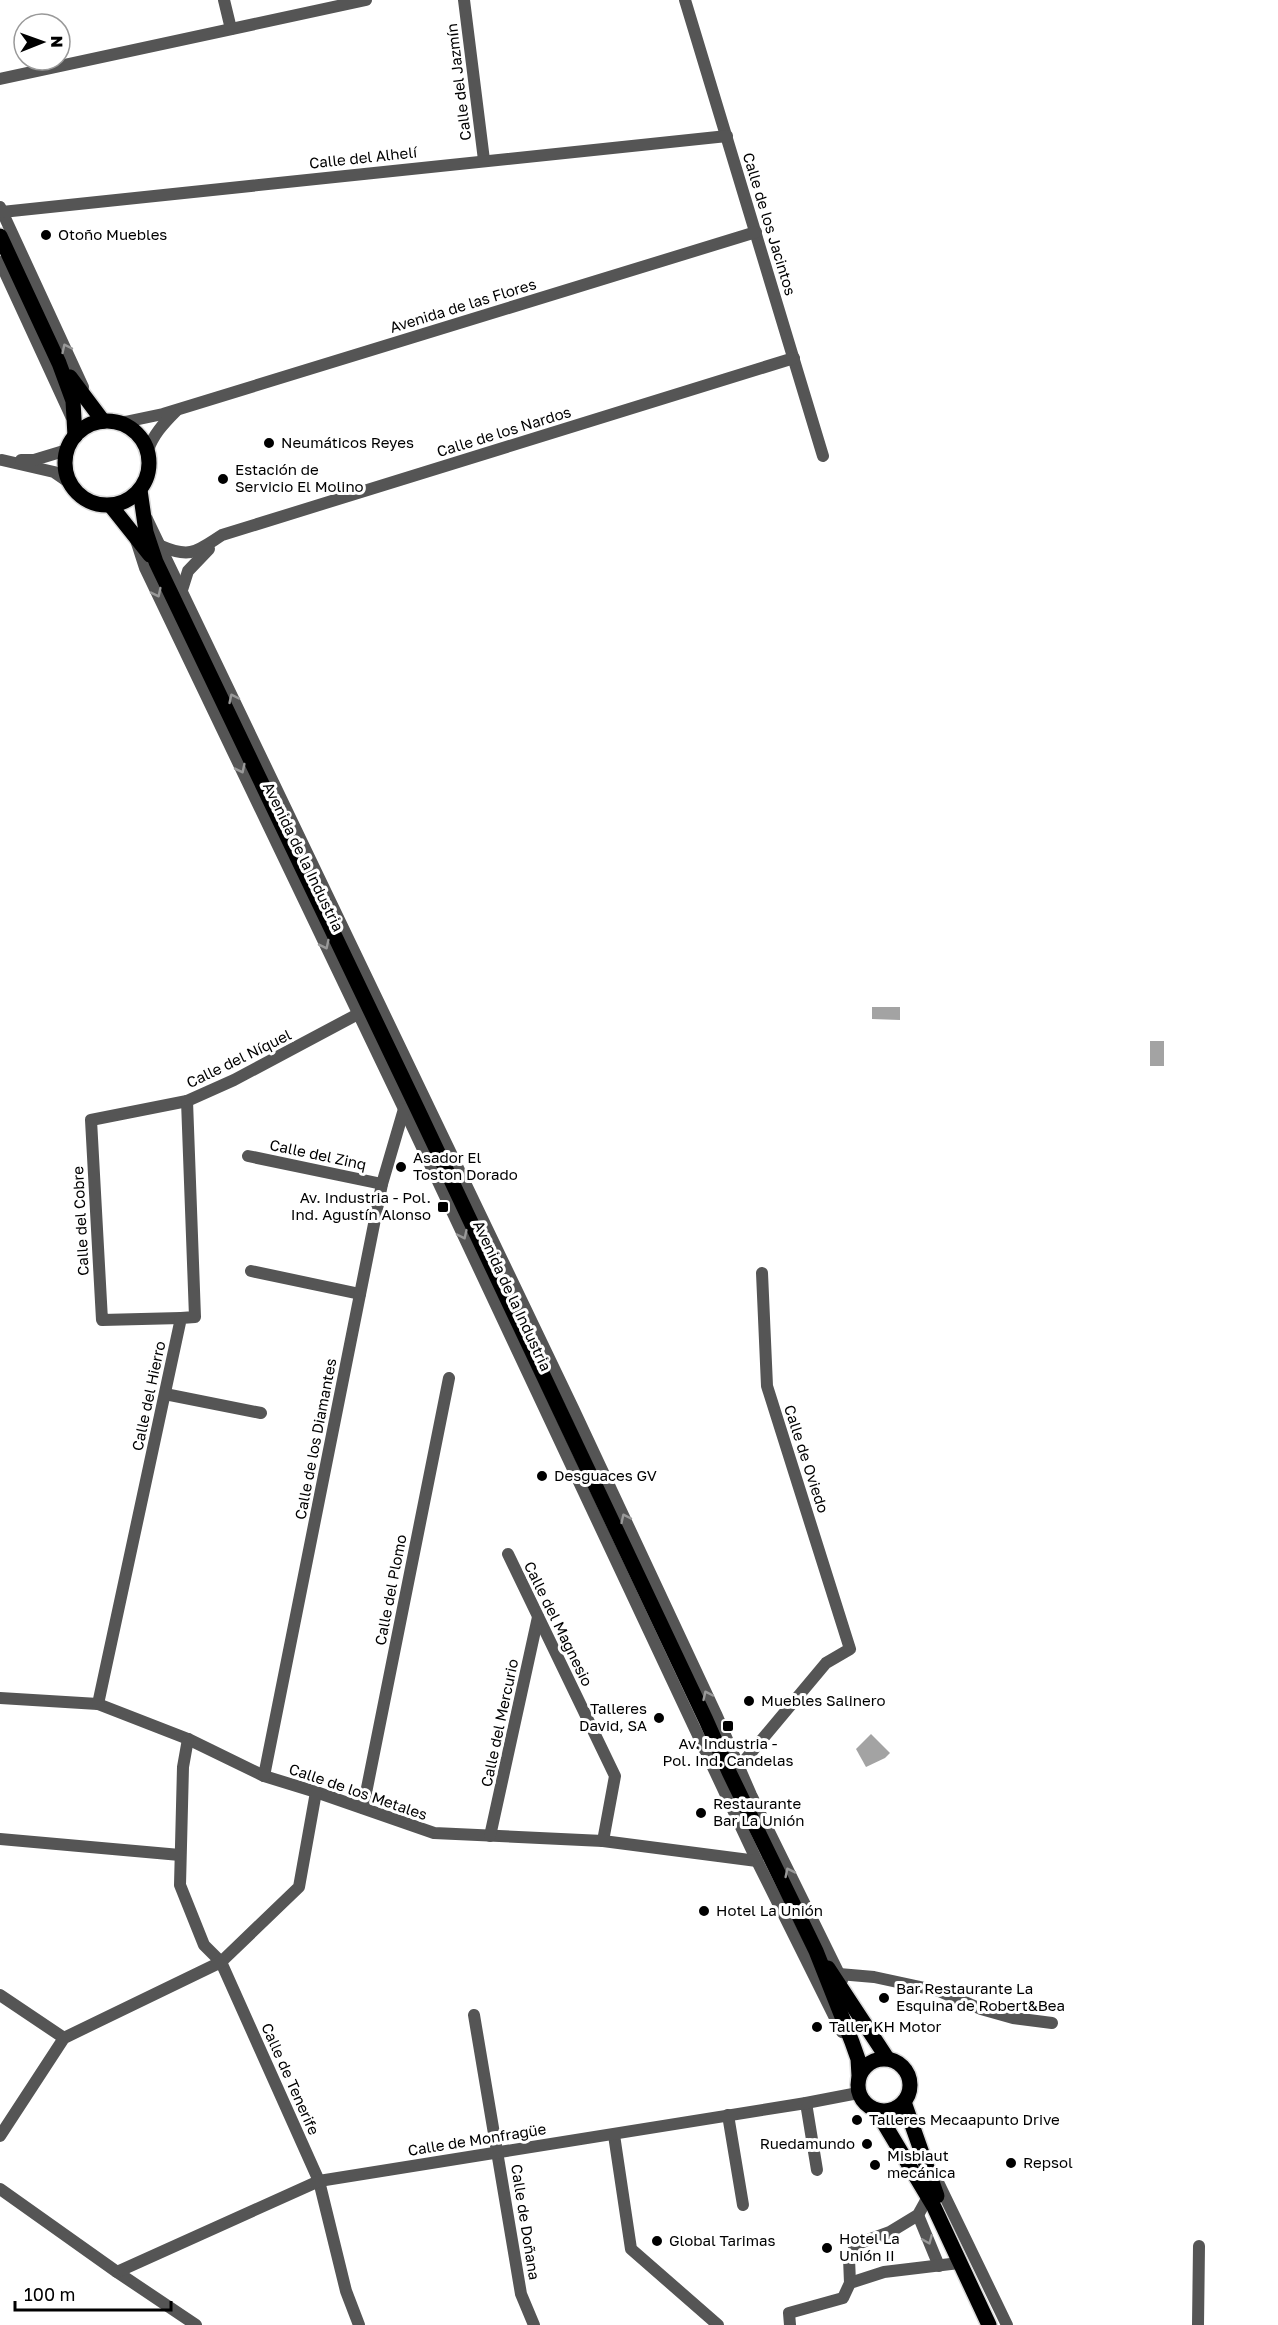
<svg xmlns="http://www.w3.org/2000/svg" width="1278" height="2325" viewBox="0 0 1278 2325" font-family="'Golos Text',sans-serif">
  <style>
    .water { fill: #a3a3a3 }
    .lines { fill: none; stroke-linecap: round; stroke-linejoin: round }
    .major-casing { stroke: #dbdbdb; stroke-width: 18 }
    .minor { stroke: #555; stroke-width: 12 }
    .major { stroke: #000; stroke-width: 15 }
    .oneway { stroke: #999 }
    .poi-dot { fill: #000; stroke: #fff; stroke-width: 2 }
    .labels { text-anchor: middle; stroke-width: 6; stroke-linejoin: round; paint-order: stroke }
    .street-label { font-size: 15px; fill: #000; stroke: #fff }
    .poi-label { font-size: 15px; fill: #000; stroke: #fff; text-anchor: start }
  </style>
  <rect width="100%" height="100%" fill="#fff"/>
  <g class="water">
    <polygon points="872,1007 900,1007 900,1020 872,1019"/>
    <rect x="1150" y="1041" width="14" height="25"/>
    <polygon points="871,1734 890,1753 885,1758 866,1767 856,1749"/>
  </g>
  <g class="lines">
    <defs>
      <g id="major">
        <polyline points="0,236 59,363 73,401 75,436"/>
        <polyline points="70,377 103,421"/>
        <circle cx="107" cy="463" r="42"/>
        <polyline points="140,490 146,532 156,562 417,1108 706,1720 729,1772 816,1951 852,2042 858,2059 859,2076"/>
        <polyline points="111,506 150,555"/>
        <polyline points="828,1968 887,2058"/>
        <circle cx="884" cy="2085" r="26"/>
        <polyline points="904,2102 937,2196"/>
        <polyline points="876,2110 934,2207 989,2325"/>
      </g>
    </defs>
    <use href="#major" class="major-casing"/>
    <g class="minor">
      <polyline points="224,0 231,29"/>
      <polyline points="464,0 484,160"/>
      <polyline points="685,0 823,456"/>
      <polyline points="0,79 366,0"/>
      <polyline points="0,207 83,387"/>
      <polyline points="2,212 727,136"/>
      <polyline points="0,262 71,416"/>
      <polyline points="120,423 163,414 756,232"/>
      <path d="M147,452C153,435 163,424 176,411"/>
      <polyline points="2,460 54,472 70,483"/>
      <polyline points="21,460 34,460 67,450"/>
      <polyline points="147,519 573,1408 716,1714 751,1795 842,1980"/>
      <polyline points="136,540 145,568 404,1109 757,1861 842,2032"/>
      <path d="M161,546C191,559 197,551 222,535L794,358"/>
      <polyline points="182,590 188,571 209,549"/>
      <polyline points="248,1156 382,1184"/>
      <polyline points="251,1271 360,1294"/>
      <polyline points="181,1318 102,1320 91,1120 187,1101 234,1080 358,1014"/>
      <polyline points="165,1394 261,1413"/>
      <polyline points="508,1554 615,1776 603,1841"/>
      <polyline points="0,1698 98,1704 188,1739 264,1776 316,1792 434,1833 603,1841 757,1861"/>
      <polyline points="98,1704 181,1318 195,1317 187,1101"/>
      <polyline points="188,1739 183,1767 180,1885 204,1945 221,1962 319,2181 346,2291 359,2325"/>
      <polyline points="739,1767 826,1663 850,1649 767,1386 762,1273"/>
      <polyline points="264,1776 382,1184 404,1109"/>
      <polyline points="363,1808 449,1378"/>
      <polyline points="490,1836 538,1617"/>
      <polyline points="0,1839 180,1855"/>
      <polyline points="839,1974 874,1977 939,1991 981,2009 1013,2018 1052,2023"/>
      <polyline points="0,1995 64,2038"/>
      <polyline points="474,2015 521,2294 534,2325"/>
      <polyline points="806,2103 817,2170"/>
      <polyline points="728,2115 743,2205"/>
      <polyline points="614,2135 631,2249 718,2325"/>
      <polyline points="0,2136 64,2038 221,1962 299,1887 316,1792"/>
      <polyline points="937,2180 1007,2325"/>
      <polyline points="0,2189 117,2272 196,2325"/>
      <polyline points="918,2215 939,2266"/>
      <polyline points="117,2272 319,2181 806,2103 858,2093"/>
      <polyline points="850,2283 849,2258 857,2244 890,2232 918,2215 928,2197"/>
      <polyline points="790,2325 789,2313 843,2298 850,2283 884,2272 959,2263"/>
      <polyline points="1198,2325 1199,2246"/>
    </g>
    <use href="#major" class="major"/>
  </g>
  <defs><path id="oneway-chevron" d="M-2-3.5L2.5 0L-2 3.5" fill="none" stroke-width="1.6" stroke-linecap="round" stroke-linejoin="round" transform="scale(1.5)"/></defs>
  <g class="oneway">
    <use href="#oneway-chevron" transform="translate(66 348) rotate(-115)"/>
    <use href="#oneway-chevron" transform="translate(157 593) rotate(64)"/>
    <use href="#oneway-chevron" transform="translate(233 698) rotate(-115)"/>
    <use href="#oneway-chevron" transform="translate(241 769) rotate(64)"/>
    <use href="#oneway-chevron" transform="translate(325 945) rotate(64)"/>
    <use href="#oneway-chevron" transform="translate(463 1235) rotate(65)"/>
    <use href="#oneway-chevron" transform="translate(625 1518) rotate(-115)"/>
    <use href="#oneway-chevron" transform="translate(707 1695) rotate(-115)"/>
    <use href="#oneway-chevron" transform="translate(789 1872) rotate(-116)"/>
    <use href="#oneway-chevron" transform="translate(928 2240) rotate(67)"/>
  </g>
  <g class="poi-dot">
    <circle cx="46" cy="235" r="6"/>
    <circle cx="269" cy="443" r="6"/>
    <circle cx="223" cy="479" r="6"/>
    <circle cx="401" cy="1167" r="6"/>
    <rect x="437" y="1201" width="12" height="12" rx="3"/>
    <circle cx="542" cy="1476" r="6"/>
    <circle cx="749" cy="1701" r="6"/>
    <circle cx="659" cy="1718" r="6"/>
    <rect x="722" y="1720" width="12" height="12" rx="3"/>
    <circle cx="701" cy="1813" r="6"/>
    <circle cx="704" cy="1911" r="6"/>
    <circle cx="884" cy="1998" r="6"/>
    <circle cx="817" cy="2027" r="6"/>
    <circle cx="857" cy="2120" r="6"/>
    <circle cx="867" cy="2144" r="6"/>
    <circle cx="1011" cy="2163" r="6"/>
    <circle cx="875" cy="2165" r="6"/>
    <circle cx="657" cy="2241" r="6"/>
    <circle cx="827" cy="2248" r="6"/>
  </g>
  <g class="labels">
    <g class="street-label">
      <text transform="translate(459 82) rotate(-97)" y="5">Calle del Jazmín</text>
      <text transform="translate(363 158) rotate(-6)" y="5">Calle del Alhelí</text>
      <text transform="translate(769 224) rotate(73)" y="5">Calle de los Jacintos</text>
      <text transform="translate(463 306) rotate(-17)" y="5">Avenida de las Flores</text>
      <text transform="translate(504 432) rotate(-17)" y="5">Calle de los Nardos</text>
      <text transform="translate(303 857) rotate(64)" y="5">Avenida de la Industria</text>
      <text transform="translate(239 1059) rotate(-26)" y="5">Calle del Níquel</text>
      <text transform="translate(318 1155) rotate(12)" y="5">Calle del Zinq</text>
      <text transform="translate(81 1221) rotate(-93)" y="5">Calle del Cobre</text>
      <text transform="translate(512 1296) rotate(65)" y="5">Avenida de la Industria</text>
      <text transform="translate(149 1396) rotate(-78)" y="5">Calle del Hierro</text>
      <text transform="translate(316 1439) rotate(-79)" y="5">Calle de los Diamantes</text>
      <text transform="translate(806 1459) rotate(72)" y="5">Calle de Oviedo</text>
      <text transform="translate(391 1590) rotate(-79)" y="5">Calle del Plomo</text>
      <text transform="translate(558 1624) rotate(64)" y="5">Calle del Magnesio</text>
      <text transform="translate(500 1723) rotate(-78)" y="5">Calle del Mercurio</text>
      <text transform="translate(358 1792) rotate(19)" y="5">Calle de los Metales</text>
      <text transform="translate(290 2079) rotate(66)" y="5">Calle de Tenerife</text>
      <text transform="translate(477 2140) rotate(-9)" y="5">Calle de Monfragüe</text>
      <text transform="translate(525 2222) rotate(81)" y="5">Calle de Doñana</text>
    </g>
    <g class="poi-label">
      <text x="58" y="240">Otoño Muebles</text>
      <text x="281" y="448">Neumáticos Reyes</text>
      <text x="235" y="475">Estación de<tspan x="235" dy="17">Servicio El Molino</tspan></text>
      <text x="413" y="1163">Asador El<tspan x="413" dy="17">Toston Dorado</tspan></text>
      <text x="431" y="1203" text-anchor="end">Av. Industria - Pol.<tspan x="431" dy="17">Ind. Agustín Alonso</tspan></text>
      <text x="554" y="1481">Desguaces GV</text>
      <text x="761" y="1706">Muebles Salinero</text>
      <text x="647" y="1714" text-anchor="end">Talleres<tspan x="647" dy="17">David, SA</tspan></text>
      <text x="728" y="1749" text-anchor="middle">Av. Industria -<tspan x="728" dy="17">Pol. Ind. Candelas</tspan></text>
      <text x="713" y="1809">Restaurante<tspan x="713" dy="17">Bar La Unión</tspan></text>
      <text x="716" y="1916">Hotel La Unión</text>
      <text x="896" y="1994">Bar Restaurante La<tspan x="896" dy="17">Esquina de Robert&amp;Bea</tspan></text>
      <text x="829" y="2032">Taller KH Motor</text>
      <text x="869" y="2125">Talleres Mecaapunto Drive</text>
      <text x="855" y="2149" text-anchor="end">Ruedamundo</text>
      <text x="887" y="2161">Misbiaut<tspan x="887" dy="17">mecánica</tspan></text>
      <text x="1023" y="2168">Repsol</text>
      <text x="839" y="2244">Hotel La<tspan x="839" dy="17">Unión II</tspan></text>
      <text x="669" y="2246">Global Tarimas</text>
    </g>
  </g>
  <g transform="translate(42 42) rotate(89)"><circle r="28" fill="#ffffff" stroke="#999999" stroke-width="1.5"/>
  <path d="M0-4.5L10 22L0 15L-10 22Z" fill="#000000"/>
  <text y="-9" font-size="16" font-weight="bold" text-anchor="middle" fill="#000000">N</text>
  </g>
  <path d="M15 2301v9h156v-9" fill="none" stroke="#000000" stroke-width="3"/>
  <text x="24" y="2301" font-size="18" fill="#000000" stroke="#ffffff" stroke-width="4.5" paint-order="stroke">100 m</text>
</svg>
